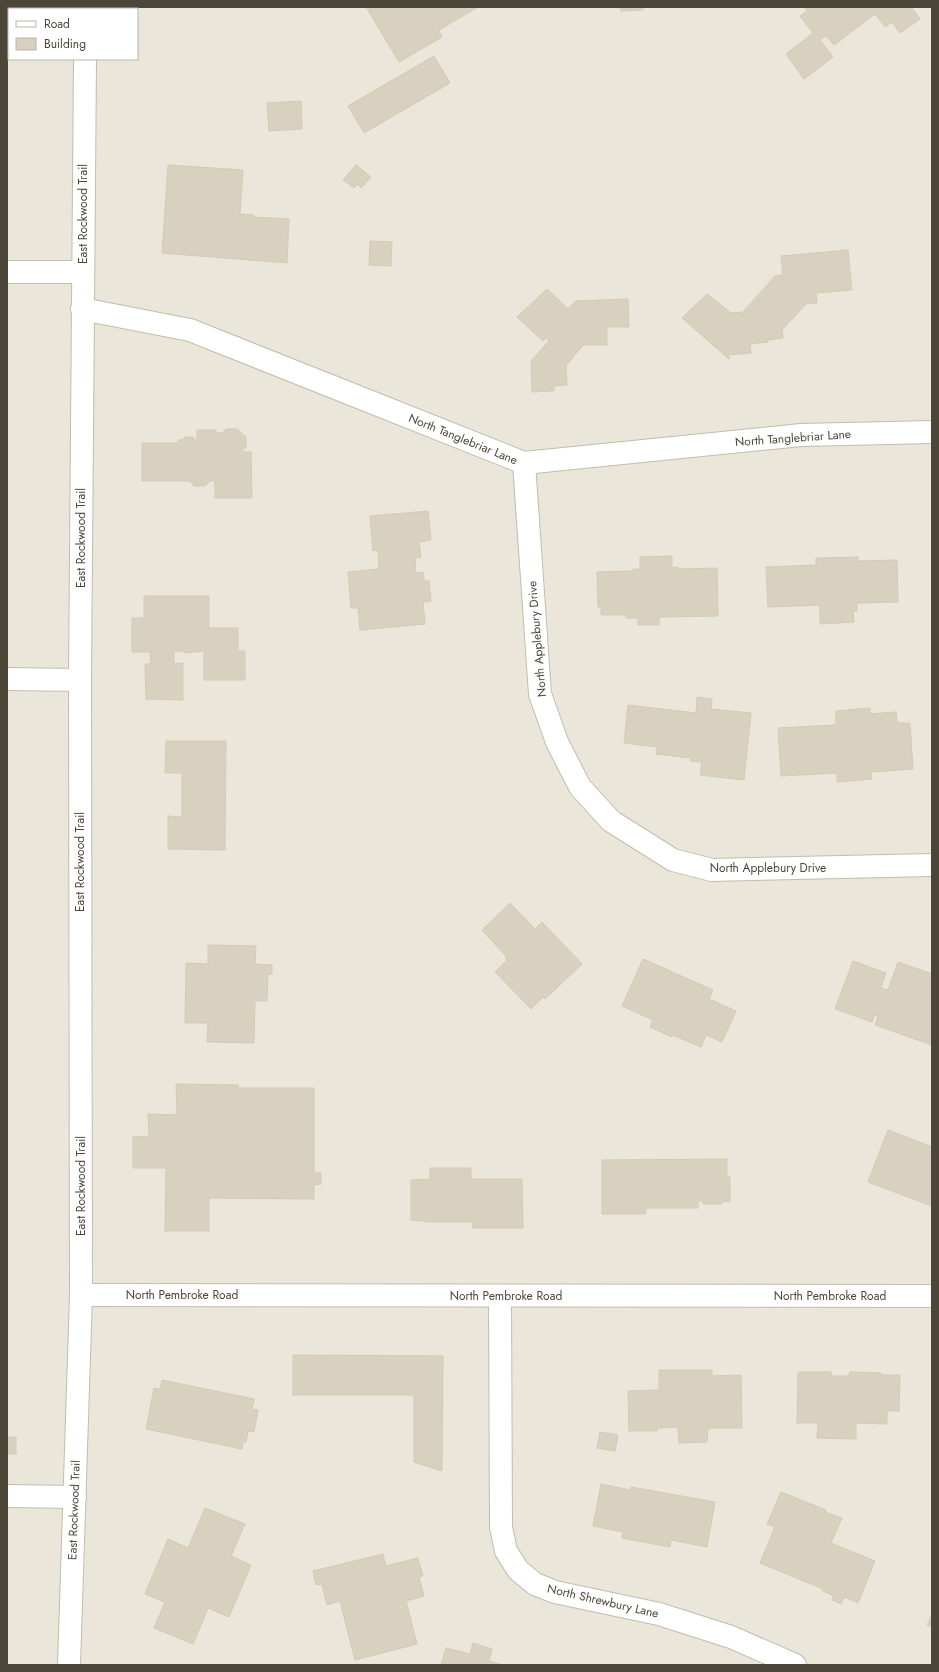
<svg xmlns="http://www.w3.org/2000/svg" width="939" height="1672" viewBox="0 0 939 1672" font-family="Jost,sans-serif">
  <style>
    .residential { fill: #eae6da; fill-rule: evenodd }
    .building { fill: #d9d1c0; stroke: #d4cab3 }
    .lines { fill: none; stroke-linecap: round; stroke-linejoin: round }
    .minor-casing { stroke: #c2bdad; stroke-width: 24 }
    .minor { stroke: #fff; stroke-width: 22 }
    .labels { text-anchor: middle; stroke-width: 3; stroke-linejoin: round; paint-order: stroke }
    .street-label { font-size: 12px; fill: #4b4638; stroke: #fff }
  </style>
  <rect width="100%" height="100%" fill="#f6f4ec"/>
  <path class="residential" d="M7,7H932V1665H7ZM9,9H137V59H9Z"/>
  <g class="building">
    <polygon points="366,7 478,7 439,30 442,37 399,62"/>
    <polygon points="609,7 643,7 643,10 621,11 621,8"/>
    <polygon points="804,7 911,7 920,19 900,33 892,22 885,27 875,14 834,45 826,36 820,40 833,57 804,79 786,54 813,33 800,16 807,11"/>
    <polygon points="434,56 450,83 364,133 348,106"/>
    <polygon points="301,101 302,129 269,131 267,103"/>
    <polygon points="168,165 243,170 240,214 253,215 253,217 289,219 287,263 162,253"/>
    <polygon points="356,165 371,177 361,188 357,184 354,188 343,180"/>
    <polygon points="370,241 392,242 391,266 369,265"/>
    <polygon points="848,250 852,290 816,293 817,303 806,304 782,330 783,338 768,340 768,342 750,344 751,353 729,355 729,359 682,318 707,294 731,313 743,312 775,276 783,275 781,256"/>
    <polygon points="547,289 568,309 576,301 628,299 629,327 607,327 607,345 583,345 566,366 567,385 554,386 554,391 532,392 531,361 549,341 546,338 543,341 517,317"/>
    <polygon points="226,429 237,429 246,437 246,448 243,448 243,452 251,452 252,498 215,498 215,481 210,481 205,486 194,486 190,481 142,481 142,443 178,443 178,440 182,440 186,437 193,437 195,440 197,440 197,430 216,430 216,433 223,433"/>
    <polygon points="428,511 431,540 419,542 421,557 415,558 416,573 423,572 424,581 429,581 431,601 423,602 425,624 360,630 358,608 351,608 348,572 379,569 378,550 373,551 370,516"/>
    <polygon points="672,556 672,568 678,567 678,569 717,568 718,616 659,617 659,625 638,625 638,618 626,618 626,615 601,615 601,607 598,607 597,572 633,571 633,569 640,569 640,557"/>
    <polygon points="858,557 858,561 897,560 898,602 857,603 857,611 853,611 854,622 820,624 820,605 768,607 766,567 816,565 816,558"/>
    <polygon points="144,596 209,596 209,628 238,628 238,651 245,651 245,680 204,680 204,651 184,653 184,651 174,651 174,664 183,663 183,700 146,699 145,664 151,664 150,652 132,652 132,618 144,618"/>
    <polygon points="697,697 712,699 711,709 751,713 744,780 700,775 702,762 690,761 691,758 656,754 657,747 624,743 628,705 696,713"/>
    <polygon points="870,708 870,714 896,712 897,723 910,723 913,769 871,772 872,779 837,782 837,773 781,776 778,728 836,725 836,711"/>
    <polygon points="166,741 226,741 225,850 168,849 168,816 182,817 182,773 165,773"/>
    <polygon points="510,903 535,929 542,922 582,964 545,999 543,997 531,1009 495,972 507,960 505,958 506,956 482,930"/>
    <polygon points="208,945 256,946 255,964 272,965 272,974 268,975 267,1001 255,1001 254,1043 207,1042 208,1023 185,1023 186,963 208,964"/>
    <polygon points="643,959 713,990 709,999 736,1011 722,1042 706,1035 701,1047 673,1035 672,1037 650,1027 653,1020 622,1006"/>
    <polygon points="853,961 886,973 881,988 888,990 898,962 932,974 932,1045 875,1025 878,1017 874,1015 872,1022 835,1009"/>
    <polygon points="176,1084 238,1085 238,1088 314,1088 314,1173 321,1173 321,1184 314,1185 314,1199 209,1198 209,1231 165,1231 166,1168 133,1168 133,1137 149,1136 148,1114 177,1115"/>
    <polygon points="888,1130 932,1147 932,1206 868,1182"/>
    <polygon points="727,1159 727,1177 730,1177 730,1202 722,1201 722,1204 703,1204 703,1201 698,1201 698,1208 646,1208 645,1214 602,1214 602,1160"/>
    <polygon points="430,1168 471,1168 471,1179 522,1179 523,1228 472,1228 473,1222 427,1222 424,1221 411,1220 411,1180 430,1179"/>
    <polygon points="293,1355 443,1356 442,1471 414,1462 414,1395 293,1395"/>
    <polygon points="659,1370 712,1370 712,1376 741,1375 742,1428 708,1428 707,1442 679,1443 678,1427 657,1428 657,1431 629,1431 628,1391 659,1390"/>
    <polygon points="798,1372 831,1372 831,1376 849,1376 850,1372 881,1373 881,1375 900,1375 899,1411 887,1411 887,1424 856,1423 856,1439 817,1438 818,1423 797,1423"/>
    <polygon points="162,1380 254,1399 252,1409 258,1410 254,1432 248,1431 246,1442 243,1442 242,1449 146,1429 154,1388 160,1389"/>
    <polygon points="600,1432 618,1435 615,1451 597,1448"/>
    <rect x="7" y="1437" width="9" height="17"/>
    <polygon points="601,1484 630,1490 631,1487 715,1502 707,1547 671,1540 670,1547 622,1538 623,1532 593,1526"/>
    <polygon points="781,1492 826,1510 825,1512 842,1518 831,1543 875,1561 858,1603 844,1597 841,1604 832,1600 834,1596 823,1591 823,1589 760,1563 775,1527 767,1524"/>
    <polygon points="205,1508 245,1524 231,1556 251,1565 229,1617 208,1608 193,1644 154,1628 165,1602 145,1594 168,1539 188,1548"/>
    <polygon points="383,1554 386,1566 418,1558 423,1576 419,1577 424,1596 406,1601 417,1644 355,1660 340,1601 327,1605 322,1584 316,1585 313,1571"/>
    <polygon points="932,1615 932,1627 927,1625"/>
    <polygon points="473,1643 492,1649 489,1661 503,1665 441,1665 446,1648 470,1654"/>
  </g>
  <g class="lines">
    <defs>
      <g id="minor">
        <polyline points="85,9 85,7"/>
        <polyline points="7,272 83,272"/>
        <polyline points="82,309 190,330 524,463 801,435 932,432"/>
        <polyline points="524,463 540,694 557,742 580,787 611,821 673,860 712,870 932,865"/>
        <polyline points="7,679 80,680"/>
        <polyline points="81,1295 932,1296"/>
        <polyline points="500,1296 501,1527 506,1551 518,1570 535,1584 555,1592 659,1614 731,1637 795,1665"/>
        <polyline points="7,1496 75,1497"/>
        <polyline points="69,1665 81,1295 80,680 85,59"/>
      </g>
    </defs>
    <use href="#minor" class="minor-casing"/>
    <use href="#minor" class="minor"/>
  </g>
  <g class="labels">
    <g class="street-label">
      <text transform="translate(83 214) rotate(-90)" y="4">East Rockwood Trail</text>
      <text transform="translate(793 438) rotate(-4)" y="4">North Tanglebriar Lane</text>
      <text transform="translate(463 439) rotate(22)" y="4">North Tanglebriar Lane</text>
      <text transform="translate(81 538) rotate(-90)" y="4">East Rockwood Trail</text>
      <text transform="translate(537 639) rotate(-95)" y="4">North Applebury Drive</text>
      <text transform="translate(80 862) rotate(-90)" y="4">East Rockwood Trail</text>
      <text x="768" y="872">North Applebury Drive</text>
      <text transform="translate(81 1186) rotate(-90)" y="4">East Rockwood Trail</text>
      <text x="182" y="1299">North Pembroke Road</text>
      <text x="506" y="1300">North Pembroke Road</text>
      <text x="830" y="1300">North Pembroke Road</text>
      <text transform="translate(74 1510) rotate(-88)" y="4">East Rockwood Trail</text>
      <text transform="translate(603 1601) rotate(13)" y="4">North Shrewbury Lane</text>
    </g>
  </g>
  <rect width="939" height="1672" fill="none" stroke="#4b4638" stroke-width="16"/>
  <rect x="8" y="8" width="130" height="52" fill="#ffffff" stroke="#b7b5af"/>
  <rect x="16" y="21" width="20" height="6" fill="#ffffff" stroke="#b7b5af"/>
  <text x="44" y="28" font-size="12" fill="#4b4638">Road</text>
  <rect x="16" y="38" width="20" height="12" fill="#d9d1c0" stroke="#b7b5af"/>
  <text x="44" y="48" font-size="12" fill="#4b4638">Building</text>
</svg>
